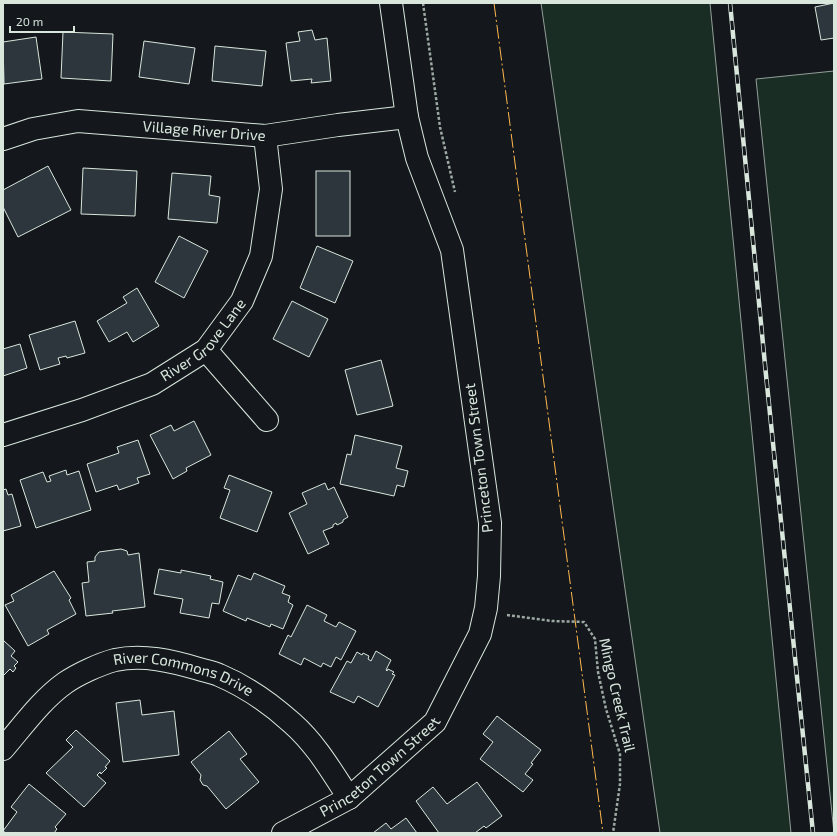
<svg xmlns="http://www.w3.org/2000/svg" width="837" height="836" viewBox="0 0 837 836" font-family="'Exo 2',sans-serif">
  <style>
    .green { fill: #1a2d24; stroke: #939e99 }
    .building { fill: #2c363c; stroke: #d8e6dc }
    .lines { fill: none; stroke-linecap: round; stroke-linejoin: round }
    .minor-casing { stroke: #d8e6dc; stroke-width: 24 }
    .path { stroke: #9da8a2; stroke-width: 2.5; stroke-dasharray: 3 2; stroke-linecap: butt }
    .minor { stroke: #14181c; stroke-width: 22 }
    .rail-casing { stroke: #d8e6dc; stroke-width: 4.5 }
    .rail { stroke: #14181c; stroke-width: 3; stroke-dasharray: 9; stroke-linecap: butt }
    .power { stroke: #ffb74d; stroke-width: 1; stroke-dasharray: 14 3 2 3; stroke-linecap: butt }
    .labels { text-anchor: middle; stroke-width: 3; stroke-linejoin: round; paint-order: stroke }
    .street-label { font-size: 15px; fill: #d8e6dc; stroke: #14181c }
  </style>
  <rect width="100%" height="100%" fill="#14181c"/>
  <g class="green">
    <polygon points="541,3 710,3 791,833 660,833"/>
    <polygon points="834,71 834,833 756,79"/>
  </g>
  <g class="building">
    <polygon points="834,3 834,38 821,40 815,7"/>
    <polygon points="312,30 315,40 327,38 331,81 311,83 312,79 291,81 286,43 300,41 298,32"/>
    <polygon points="63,32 113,34 111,81 61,78"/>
    <polygon points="36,37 42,79 4,84 3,42"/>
    <polygon points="144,41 195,48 189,84 139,77"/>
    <polygon points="215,46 266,51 262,86 212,81"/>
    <polygon points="48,166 71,210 18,237 3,207 3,190"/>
    <polygon points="83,168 137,171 135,216 81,214"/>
    <rect x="316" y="171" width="34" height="65"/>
    <polygon points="172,173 211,176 209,195 220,197 217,223 168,219"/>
    <polygon points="179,236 208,251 184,298 155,282"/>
    <polygon points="317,246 353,261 335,303 300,288"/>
    <polygon points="137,288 159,326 133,342 127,332 109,342 97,321 127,303 123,297"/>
    <polygon points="292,301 328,319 309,357 273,339"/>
    <polygon points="75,321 85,353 67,358 66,356 58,358 60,364 40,370 29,335"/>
    <polygon points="20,344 27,368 3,376 3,349"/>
    <polygon points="381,360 393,406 357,415 345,370"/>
    <polygon points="194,421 211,455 186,468 187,471 173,479 150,435 171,425 174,431"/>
    <polygon points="355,435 402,446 396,468 408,471 404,487 397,485 394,496 340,484 347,454 351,455"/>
    <polygon points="138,440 150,474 137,478 139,483 119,490 117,485 96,492 87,464 119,453 117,447"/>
    <polygon points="66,470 67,475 79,471 91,510 36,528 20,480 43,472 47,482 51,481 49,476"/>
    <polygon points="229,475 272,492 257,532 220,518 230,490 224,488"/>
    <polygon points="325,483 328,490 334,487 348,517 343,520 343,522 337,525 336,523 333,525 333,527 323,531 329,544 308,554 289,513 307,504 302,493"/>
    <polygon points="6,489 8,495 12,494 21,526 3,531 3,533 3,490"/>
    <polygon points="121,549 127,551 128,555 139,553 145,607 112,611 113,613 86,616 82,583 89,582 87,562 95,561 95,557 99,552"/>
    <polygon points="159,569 181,573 181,570 211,576 210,579 223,582 219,604 212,603 209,618 180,613 183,599 154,594"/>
    <polygon points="54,571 71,598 69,600 76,614 47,630 49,634 28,646 5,605 14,601 11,595"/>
    <polygon points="254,573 285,586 282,593 290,596 288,602 293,605 283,629 271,624 270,627 247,618 246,621 223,611 238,575 251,580"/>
    <polygon points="307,605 327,615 324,621 336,627 339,622 356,631 341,660 336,657 331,667 323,663 321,667 304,658 301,665 279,654 288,635 291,637"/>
    <polygon points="3,640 15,651 11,656 18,662 14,666 16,668 13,672 10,669 3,676"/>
    <polygon points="376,651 391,660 386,670 387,671 388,669 394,672 392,674 395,675 378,707 358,696 354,703 330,692 347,661 351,663 357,652 362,655 363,653 369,656 368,659 371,661"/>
    <polygon points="140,700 142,715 174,711 179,755 123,762 116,703"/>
    <polygon points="497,716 541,750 531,763 533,764 525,774 533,780 523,792 480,759 493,742 483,734"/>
    <polygon points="76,730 110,761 105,767 107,768 101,774 100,772 97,775 106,783 84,807 46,773 73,747 66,740"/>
    <polygon points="229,731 247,754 240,759 259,782 226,809 207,786 203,785 200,780 201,775 191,762"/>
    <polygon points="477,782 502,816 486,828 484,826 475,833 439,833 416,801 433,787 447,804"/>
    <polygon points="29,784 66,814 55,827 57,829 54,833 6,833 3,831 17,812 11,807"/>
    <polygon points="406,818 417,833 373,833 386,823 391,829"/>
  </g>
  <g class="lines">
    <defs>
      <g id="minor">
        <path id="s1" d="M3,139L33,129L78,121L265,136L338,125L407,117"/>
        <polyline points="206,350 267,420"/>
        <path id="s2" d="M3,435L82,410L152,384L206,350L242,301L261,256L271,189L265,136"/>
        <path id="s3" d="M3,749C22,727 41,700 65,683C78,674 100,664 115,660C143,654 172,661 199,669C205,671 213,672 219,675C245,686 271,704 292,723C316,744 332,772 349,798"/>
        <path id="s4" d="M283,833L349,798L435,722L480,634L486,608L489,576L490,523L452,250L417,158L407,117L391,3"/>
      </g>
    </defs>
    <use href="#minor" class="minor-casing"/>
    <g class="path">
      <polyline points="423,3 440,127 455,192"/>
      <polyline points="507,615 552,621 584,622 595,639 598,672 606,709 620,754 620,784 613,833"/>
    </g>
    <use href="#minor" class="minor"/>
    <defs>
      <polyline id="rail" points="730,3 766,375 813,833"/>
    </defs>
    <use href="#rail" class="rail-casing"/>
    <use href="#rail" class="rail"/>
    <polyline class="power" points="494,3 603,833"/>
  </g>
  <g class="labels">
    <g class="street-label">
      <text dy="5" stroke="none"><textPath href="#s1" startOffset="204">Village River Drive</textPath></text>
      <text dy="5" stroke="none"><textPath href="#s2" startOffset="226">River Grove Lane</textPath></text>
      <text transform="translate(479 458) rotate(-97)" y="5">Princeton Town Street</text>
      <text dy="5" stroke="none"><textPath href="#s3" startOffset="217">River Commons Drive</textPath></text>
      <text transform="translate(617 695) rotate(77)" y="5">Mingo Creek Trail</text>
      <text dy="5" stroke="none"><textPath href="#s4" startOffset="118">Princeton Town Street</textPath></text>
    </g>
  </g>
  <rect width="837" height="836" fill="none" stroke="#d8e6dc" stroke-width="8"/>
  <path d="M10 26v6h64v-6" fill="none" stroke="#d8e6dc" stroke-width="2"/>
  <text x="16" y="26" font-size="12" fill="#d8e6dc" stroke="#14181c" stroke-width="3" paint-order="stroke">20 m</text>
</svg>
